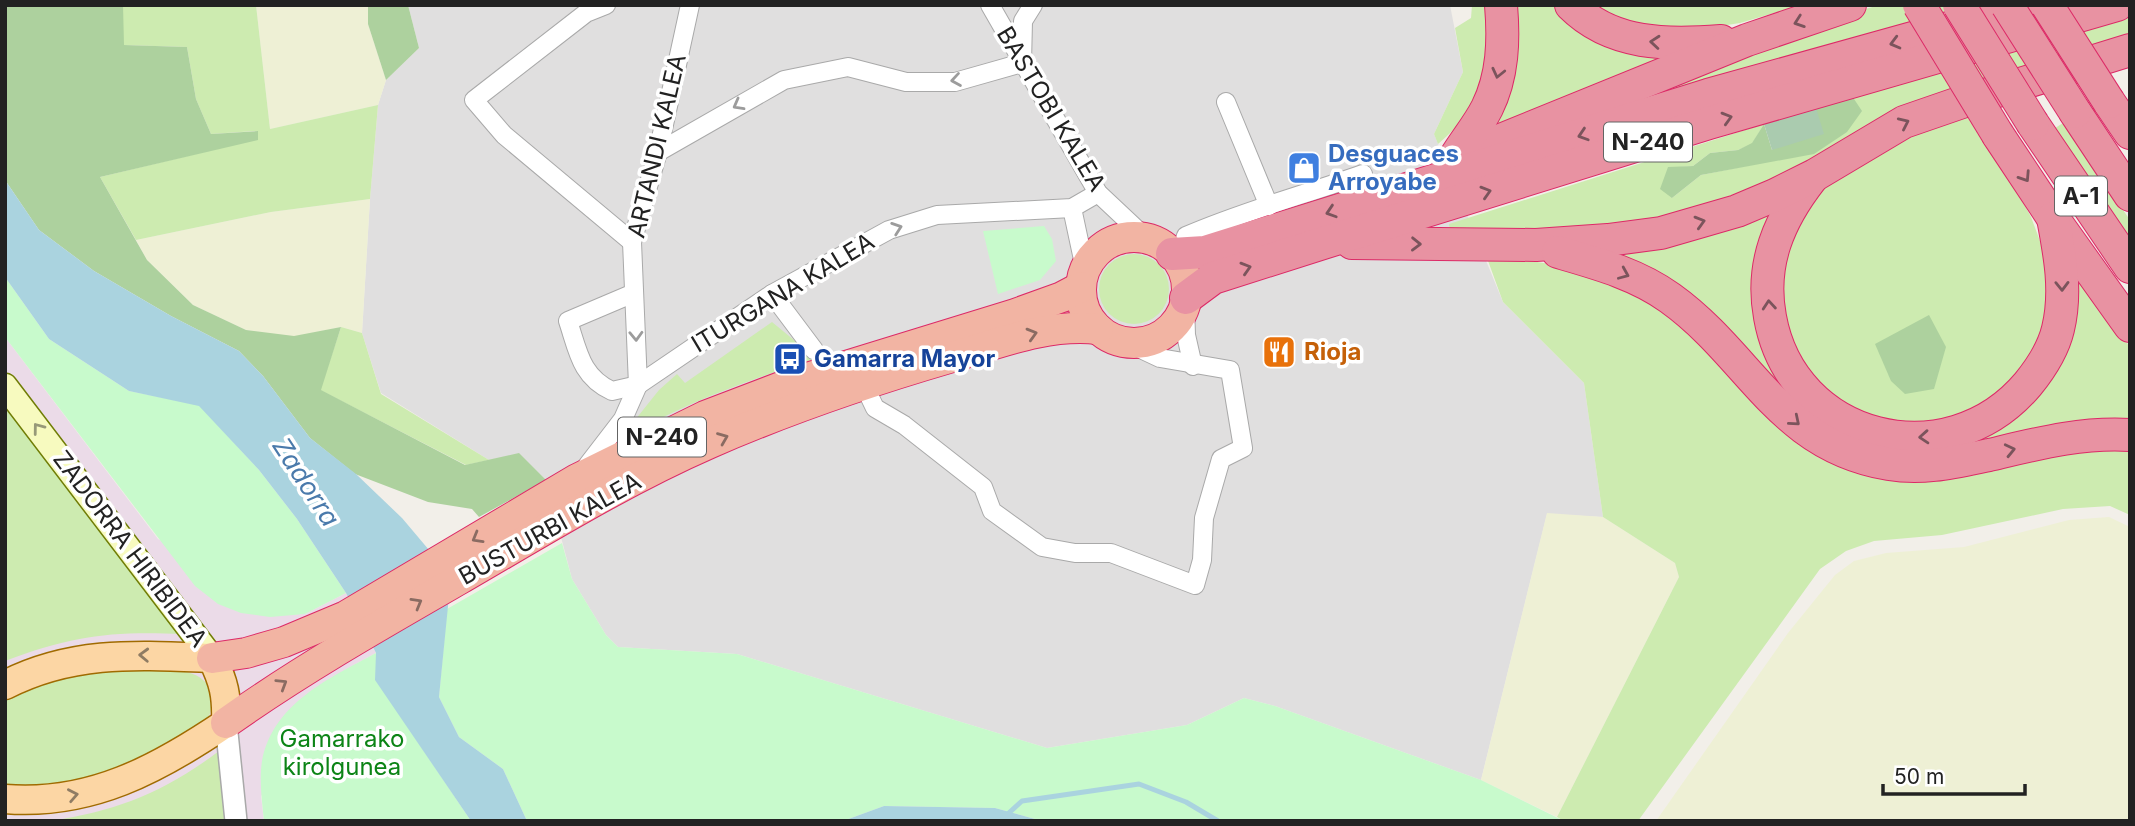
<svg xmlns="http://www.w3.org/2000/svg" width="2135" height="826" viewBox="0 0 2135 826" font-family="Inter,sans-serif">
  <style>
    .residential { fill: #e0dfdf }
    .industrial { fill: #ebdbe8 }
    .farmland { fill: #eef0d5 }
    .grass { fill: #cdebb0 }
    .forest { fill: #add19e }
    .cemetery { fill: #aacbaf }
    .park { fill: #c8facc }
    .water { fill: #aad3df }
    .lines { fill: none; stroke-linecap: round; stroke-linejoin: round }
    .stream { stroke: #aad3df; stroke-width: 5 }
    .minor-casing { stroke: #a9a9a9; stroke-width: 20 }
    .tertiary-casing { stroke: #a9a9a9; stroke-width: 24 }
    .secondary-casing { stroke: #707d05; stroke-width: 27 }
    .primary-casing { stroke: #a06b00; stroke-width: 31 }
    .trunk-casing { stroke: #dc2a67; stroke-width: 32 }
    .motorway-casing { stroke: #dc2a67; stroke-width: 34 }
    .minor { stroke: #fff; stroke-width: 18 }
    .tertiary { stroke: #fff; stroke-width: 21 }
    .secondary { stroke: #f7fabf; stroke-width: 24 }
    .primary { stroke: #fcd6a4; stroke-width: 28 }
    .trunk { stroke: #f2b4a3; stroke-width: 30 }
    .motorway { stroke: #e892a2; stroke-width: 32 }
    .motorway-bridge-casing { stroke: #dc2a67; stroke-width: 34; stroke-linecap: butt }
    .motorway-bridge { stroke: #e892a2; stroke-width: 32 }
    .oneway { stroke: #7b545c }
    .oneway2 { stroke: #9c9c9c }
    .oneway3 { stroke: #8a6b62 }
    .oneway4 { stroke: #979978 }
    .oneway5 { stroke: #8f7c63 }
    .labels { text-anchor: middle; stroke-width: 7; stroke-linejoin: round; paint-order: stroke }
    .shield { fill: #fff; stroke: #646464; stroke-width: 2 }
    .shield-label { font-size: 23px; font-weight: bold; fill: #222 }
    .street-label { font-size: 24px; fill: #222; stroke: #fff }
    .shop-label { font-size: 24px; font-weight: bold; fill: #366cbe; stroke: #fff; text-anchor: start }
    .food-label { font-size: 24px; font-weight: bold; fill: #c56008; stroke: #fff; text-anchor: start }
    .transit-label { font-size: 24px; font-weight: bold; fill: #164399; stroke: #fff; text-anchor: start }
    .park-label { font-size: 24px; fill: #0c8416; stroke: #fff }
    .water-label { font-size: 26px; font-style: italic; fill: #4a7aab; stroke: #fff }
  </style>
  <rect width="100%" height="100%" fill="#f2efe9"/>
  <polygon class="residential" points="408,5 1450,5 1463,72 1434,134 1503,302 1584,383 1603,517 1547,514 1481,780 1275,706 1244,698 1187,725 1047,748 737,654 618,647 606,635 572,579 546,480 519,454 489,460 381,393 362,333 370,199 378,105 386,80 419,48"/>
  <polygon class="industrial" points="5,337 158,539 305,614 346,593 376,653 345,670 261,796 264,821 5,821"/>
  <g class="farmland">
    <polygon points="256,5 368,5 368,24 386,80 378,105 270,129"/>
    <polygon points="370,199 362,333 341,327 294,337 246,330 193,305 147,260 136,240 271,212"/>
    <polygon points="1547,513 1603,517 1675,563 1679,577 1557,817 1481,780"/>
    <polygon points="2109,517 2130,527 2130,821 1656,821 1788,633 1835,575 1854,561 1886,553 1964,547 2069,520"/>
  </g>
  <g class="grass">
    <polygon points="123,5 256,5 270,129 378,105 370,199 271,212 136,240 100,177 258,139 257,131 211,134 196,99 187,47 123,45"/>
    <path d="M1472,5H1487C1488,64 1487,104 1438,144L1434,134L1463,72L1455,28L1471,18Z"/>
    <polygon points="1512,5 1558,5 1672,56 1480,140"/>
    <polygon points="1591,5 1801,5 1740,23 1695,30 1654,30 1610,19"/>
    <polygon points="1879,5 1978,5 1613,108 1832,19"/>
    <polygon points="2130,12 2130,38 1717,210 1594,232 1450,231 1449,224 1764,124 1752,144 1738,150 1710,153 1693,166 1668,168 1672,198 1701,175 1756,164 1852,96"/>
    <polygon points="1967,111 2004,166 2031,217 2043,249 2048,284 2045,321 2033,350 2015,381 1978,408 1952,419 1910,426 1872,417 1845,405 1817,384 1791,351 1781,310 1784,248 1823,187 1860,158"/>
    <polygon points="2063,123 2130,220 2130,242 2052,130"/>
    <path d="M1775,209L1755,285L1848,431L2012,415L2072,269L2130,347V423L1950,454L1834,438L1612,255C1671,248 1721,236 1775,209Z"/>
    <circle cx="1134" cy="289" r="35"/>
    <polygon points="1487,258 1511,258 1570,267 1624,288 1675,320 1724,365 1778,425 1815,454 1860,470 2081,448 2130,445 2130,515 2110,506 2063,509 1942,535 1874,541 1846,551 1820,569 1638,821 1564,821 1557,817 1679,577 1675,563 1603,517 1584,383 1503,302"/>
    <path d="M772,322L817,359C748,379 682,405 619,440L659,390L677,374L685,383Z"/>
    <polygon points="341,327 362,333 381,394 489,460 466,465 320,390"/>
    <path d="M6,411L16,416L183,634C112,631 73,635 5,661Z"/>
    <path d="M115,668C140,669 208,661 211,695C212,706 212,712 206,721C173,742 139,764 101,775C70,784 38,786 5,787V700L44,682Z"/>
    <path d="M219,751L226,821H50C117,811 165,792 219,751Z"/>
  </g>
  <g class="forest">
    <polygon points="5,5 123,5 124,45 187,47 196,99 211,134 258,131 258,140 100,177 147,260 193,305 246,330 294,336 341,327 321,390 465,465 519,453 546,480 479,517 472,509 428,502 355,474 310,438 263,376 239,351 171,316 94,271 39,230 5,180"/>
    <polygon points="368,5 408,5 419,48 386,80 368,24"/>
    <polygon points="1852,96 1862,111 1847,132 1814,154 1701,175 1672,198 1660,189 1668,167 1693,166 1710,153 1738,150 1752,143 1764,124 1772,150 1816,108"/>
    <polygon points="1929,315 1946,347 1934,389 1905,394 1891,381 1875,344"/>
  </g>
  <polygon class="cemetery" points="1816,108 1824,134 1772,150 1764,124"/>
  <g class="park">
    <polygon points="1044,226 1052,239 1056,261 1040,280 998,294 983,231"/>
    <polygon points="5,277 49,339 129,391 199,405 259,470 297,519 346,593 305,614 270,617 241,613 218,604 195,586 5,337"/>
    <polygon points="562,543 572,579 606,635 618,647 737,654 1047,748 1187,725 1244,698 1275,706 1481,780 1564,821 1042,821 995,808 884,806 843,821 527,821 503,769 459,737 439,697 447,609"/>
    <path d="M376,653V680L471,821H264C262,802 259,780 262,761C273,703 330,678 376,653Z"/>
  </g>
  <g class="water">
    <polygon points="5,180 39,230 94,271 171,316 239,351 263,376 310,438 356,474 402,518 451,576 439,697 459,737 503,769 527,821 471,821 375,680 376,653 346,593 297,519 259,470 199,406 129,391 49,339 5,277"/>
    <polygon points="884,806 995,808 1042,821 843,821"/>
  </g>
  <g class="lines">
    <polyline class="stream" points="1000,821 1022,801 1139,784 1186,802 1218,821"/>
    <defs>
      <g id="minor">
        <polyline points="606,5 586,13 474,100 504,135 632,242"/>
        <polyline points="990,5 1098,193 1147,239"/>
        <polyline points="1022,63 1023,21 1033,5"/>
        <polyline points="1226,102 1269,206"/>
        <polyline points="658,152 784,80 848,67 906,82 955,82 1022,63"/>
        <polyline points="1072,208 1085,269"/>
        <path d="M1180,254L1186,236C1243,211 1304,195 1363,174"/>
        <path d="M634,293L568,321C578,351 581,377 612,391L638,385L772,294L889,230L937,215L1072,208L1098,193"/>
        <polyline points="772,294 814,350"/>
        <polyline points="1185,304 1186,335 1193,366"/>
        <polyline points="863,383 875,408 904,425 983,487 992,511 1042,547 1075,553 1111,553 1195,585 1202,560 1204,518 1221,459 1243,448 1230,370 1160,358 1128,343"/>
        <polyline points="583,471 623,419 638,385 632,242 658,152 690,5"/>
      </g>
      <polyline id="tertiary" points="226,723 236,821"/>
      <polyline id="secondary" points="5,386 212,658"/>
      <path id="primary" d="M5,685C73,650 139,655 212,658C224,682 227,696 226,723C158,769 90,806 5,799"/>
      <g id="trunk">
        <circle cx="1134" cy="290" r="53"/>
        <polyline points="212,658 246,653 284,642 346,616 577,479 705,416 794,382 1015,314 1062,297 1081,287"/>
        <path d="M226,723C301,670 380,625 460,579C541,532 623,481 710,443C788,409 867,382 949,358C997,344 1047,323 1098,329"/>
      </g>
      <g id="motorway">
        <path d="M1571,5C1612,46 1668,45 1721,41"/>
        <polyline points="2109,102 2130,133"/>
        <polyline points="2075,112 2130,195"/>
        <polyline points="2033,124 2130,267"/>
        <polyline points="1998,135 2053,218 2130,326"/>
        <polyline points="1486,146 1747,40 1850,5"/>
        <path d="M1454,159C1464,142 1478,126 1487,108C1503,76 1504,40 1501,5"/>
        <path d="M1811,179C1779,220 1760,264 1770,317C1792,441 1947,480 2028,384C2041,368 2053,350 2058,329C2067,292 2060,255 2053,218"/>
        <polyline points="1352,243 1536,245 1608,240 1661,233 1737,211 1775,195 1815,175 1904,122 1962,102 2130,50"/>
        <path d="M1558,252C1596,263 1637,274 1670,298C1751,356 1779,446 1889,464C1924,470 1955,462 1989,455C2036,444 2081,432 2130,435"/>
        <polyline points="1172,254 1205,252 1708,95 2031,5"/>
        <polyline points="1186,298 1213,278 1323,243 1709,123 2117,5"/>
      </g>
    </defs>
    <use href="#minor" class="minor-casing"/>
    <use href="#tertiary" class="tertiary-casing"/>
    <use href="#secondary" class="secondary-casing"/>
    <use href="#primary" class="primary-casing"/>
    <use href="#trunk" class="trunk-casing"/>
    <use href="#motorway" class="motorway-casing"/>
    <use href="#minor" class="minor"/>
    <use href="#tertiary" class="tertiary"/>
    <use href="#secondary" class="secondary"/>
    <use href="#primary" class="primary"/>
    <use href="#trunk" class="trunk"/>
    <use href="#motorway" class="motorway"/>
    <defs>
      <g id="motorway-bridge">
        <polyline points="1919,5 1998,135"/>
        <polyline points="1959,5 2033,124"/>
        <polyline points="2007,5 2075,112"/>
        <polyline points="2047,5 2109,102"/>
      </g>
    </defs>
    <use href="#motorway-bridge" class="motorway-bridge-casing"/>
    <use href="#motorway-bridge" class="motorway-bridge"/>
  </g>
  <defs><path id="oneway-chevron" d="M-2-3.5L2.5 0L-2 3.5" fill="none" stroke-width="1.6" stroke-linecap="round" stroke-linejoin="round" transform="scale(1.75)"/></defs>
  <g class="oneway">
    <use href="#oneway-chevron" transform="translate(1799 22) rotate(161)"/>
    <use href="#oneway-chevron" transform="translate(1655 42) rotate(-175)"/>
    <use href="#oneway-chevron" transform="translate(1895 43) rotate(165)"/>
    <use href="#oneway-chevron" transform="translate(1498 73) rotate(103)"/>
    <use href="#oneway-chevron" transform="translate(1727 118) rotate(-16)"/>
    <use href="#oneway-chevron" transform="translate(1904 123) rotate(-25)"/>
    <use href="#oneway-chevron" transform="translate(1583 135) rotate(162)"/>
    <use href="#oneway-chevron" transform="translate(2025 177) rotate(57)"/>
    <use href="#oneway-chevron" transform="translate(1486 192) rotate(-17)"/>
    <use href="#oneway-chevron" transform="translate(1331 212) rotate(162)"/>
    <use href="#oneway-chevron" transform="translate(1700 222) rotate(-16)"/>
    <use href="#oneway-chevron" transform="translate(1416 244) rotate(1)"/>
    <use href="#oneway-chevron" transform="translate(1246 268) rotate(-17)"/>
    <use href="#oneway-chevron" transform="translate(1624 274) rotate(23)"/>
    <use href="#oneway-chevron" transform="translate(2062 286) rotate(89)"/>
    <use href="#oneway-chevron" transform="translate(1769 305) rotate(-95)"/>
    <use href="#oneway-chevron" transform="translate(1795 421) rotate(40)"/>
    <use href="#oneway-chevron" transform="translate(1924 437) rotate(176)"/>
    <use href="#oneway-chevron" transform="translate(2010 450) rotate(-13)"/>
  </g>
  <g class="oneway2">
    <use href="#oneway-chevron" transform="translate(956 80) rotate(171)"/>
    <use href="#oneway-chevron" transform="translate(738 105) rotate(151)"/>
    <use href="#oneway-chevron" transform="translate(897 228) rotate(-19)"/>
    <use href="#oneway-chevron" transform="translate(636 336) rotate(88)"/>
  </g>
  <g class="oneway3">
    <use href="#oneway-chevron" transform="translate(1032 334) rotate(-16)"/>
    <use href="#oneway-chevron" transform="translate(723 438) rotate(-22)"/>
    <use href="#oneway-chevron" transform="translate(477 538) rotate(150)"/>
    <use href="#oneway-chevron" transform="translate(417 603) rotate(-30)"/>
    <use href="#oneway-chevron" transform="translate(282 684) rotate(-32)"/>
  </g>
  <use class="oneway4" href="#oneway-chevron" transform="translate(38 428) rotate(-127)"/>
  <g class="oneway5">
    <use href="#oneway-chevron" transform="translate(144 655) rotate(-178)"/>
    <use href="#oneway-chevron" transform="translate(73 795) rotate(-11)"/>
  </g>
  <defs>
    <symbol id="shop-square" viewBox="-11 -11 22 22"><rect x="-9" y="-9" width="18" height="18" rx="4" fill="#3f7fe0" stroke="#fff"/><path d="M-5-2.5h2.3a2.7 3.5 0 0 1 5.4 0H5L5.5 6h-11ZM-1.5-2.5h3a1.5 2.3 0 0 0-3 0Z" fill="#fff"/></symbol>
    <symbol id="restaurant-square" viewBox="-11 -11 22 22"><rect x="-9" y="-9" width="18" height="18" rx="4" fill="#e8710a" stroke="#fff"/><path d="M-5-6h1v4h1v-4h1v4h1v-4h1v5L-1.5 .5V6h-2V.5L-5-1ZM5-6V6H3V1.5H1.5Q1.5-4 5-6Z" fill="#fff"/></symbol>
    <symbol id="bus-square" viewBox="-11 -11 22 22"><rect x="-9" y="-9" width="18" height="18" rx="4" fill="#1a4fb4" stroke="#fff"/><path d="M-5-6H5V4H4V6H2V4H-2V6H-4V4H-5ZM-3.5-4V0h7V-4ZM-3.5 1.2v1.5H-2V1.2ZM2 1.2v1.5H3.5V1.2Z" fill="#fff"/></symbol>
  </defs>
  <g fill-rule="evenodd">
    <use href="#shop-square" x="1285" y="149" width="38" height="38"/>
    <use href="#restaurant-square" x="1260" y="333" width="38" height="38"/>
    <use href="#bus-square" x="771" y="340" width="38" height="38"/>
  </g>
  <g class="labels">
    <g class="shield">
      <rect x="1604" y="122.5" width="88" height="39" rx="5"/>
      <rect x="2055" y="176.5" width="52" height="39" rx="5"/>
      <rect x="618" y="417.5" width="88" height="39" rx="5"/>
    </g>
    <g class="shield-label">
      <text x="1648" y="150">N-240</text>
      <text x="2081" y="204">A-1</text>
      <text x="662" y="445">N-240</text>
    </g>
    <g class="street-label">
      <text transform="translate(1051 109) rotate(59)" y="8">BASTOBI KALEA</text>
      <text transform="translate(657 146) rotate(-77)" y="8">ARTANDI KALEA</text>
      <text transform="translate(783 293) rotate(-31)" y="8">ITURGANA KALEA</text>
      <text transform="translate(550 529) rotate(-29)" y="8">BUSTURBI KALEA</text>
      <text transform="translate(130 549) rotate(53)" y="8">ZADORRA HIRIBIDEA</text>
    </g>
    <g class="shop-label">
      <text x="1328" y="162">Desguaces<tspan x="1328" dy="28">Arroyabe</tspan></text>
    </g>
    <g class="food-label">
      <text x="1304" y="360">Rioja</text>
    </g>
    <g class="transit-label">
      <text x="814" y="367">Gamarra Mayor</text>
    </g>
    <g class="park-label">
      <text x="342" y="747">Gamarrako<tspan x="342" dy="28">kirolgunea</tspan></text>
    </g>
    <g class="water-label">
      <text transform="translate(306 482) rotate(57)" y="9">Zadorra</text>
    </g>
  </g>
  <rect width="2135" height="826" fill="none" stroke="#222222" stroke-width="14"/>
  <path d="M1883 784v10h142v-10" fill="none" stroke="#222222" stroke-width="3.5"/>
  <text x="1894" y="784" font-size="21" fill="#222222" stroke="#ffffff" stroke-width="5" paint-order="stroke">50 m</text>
</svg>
